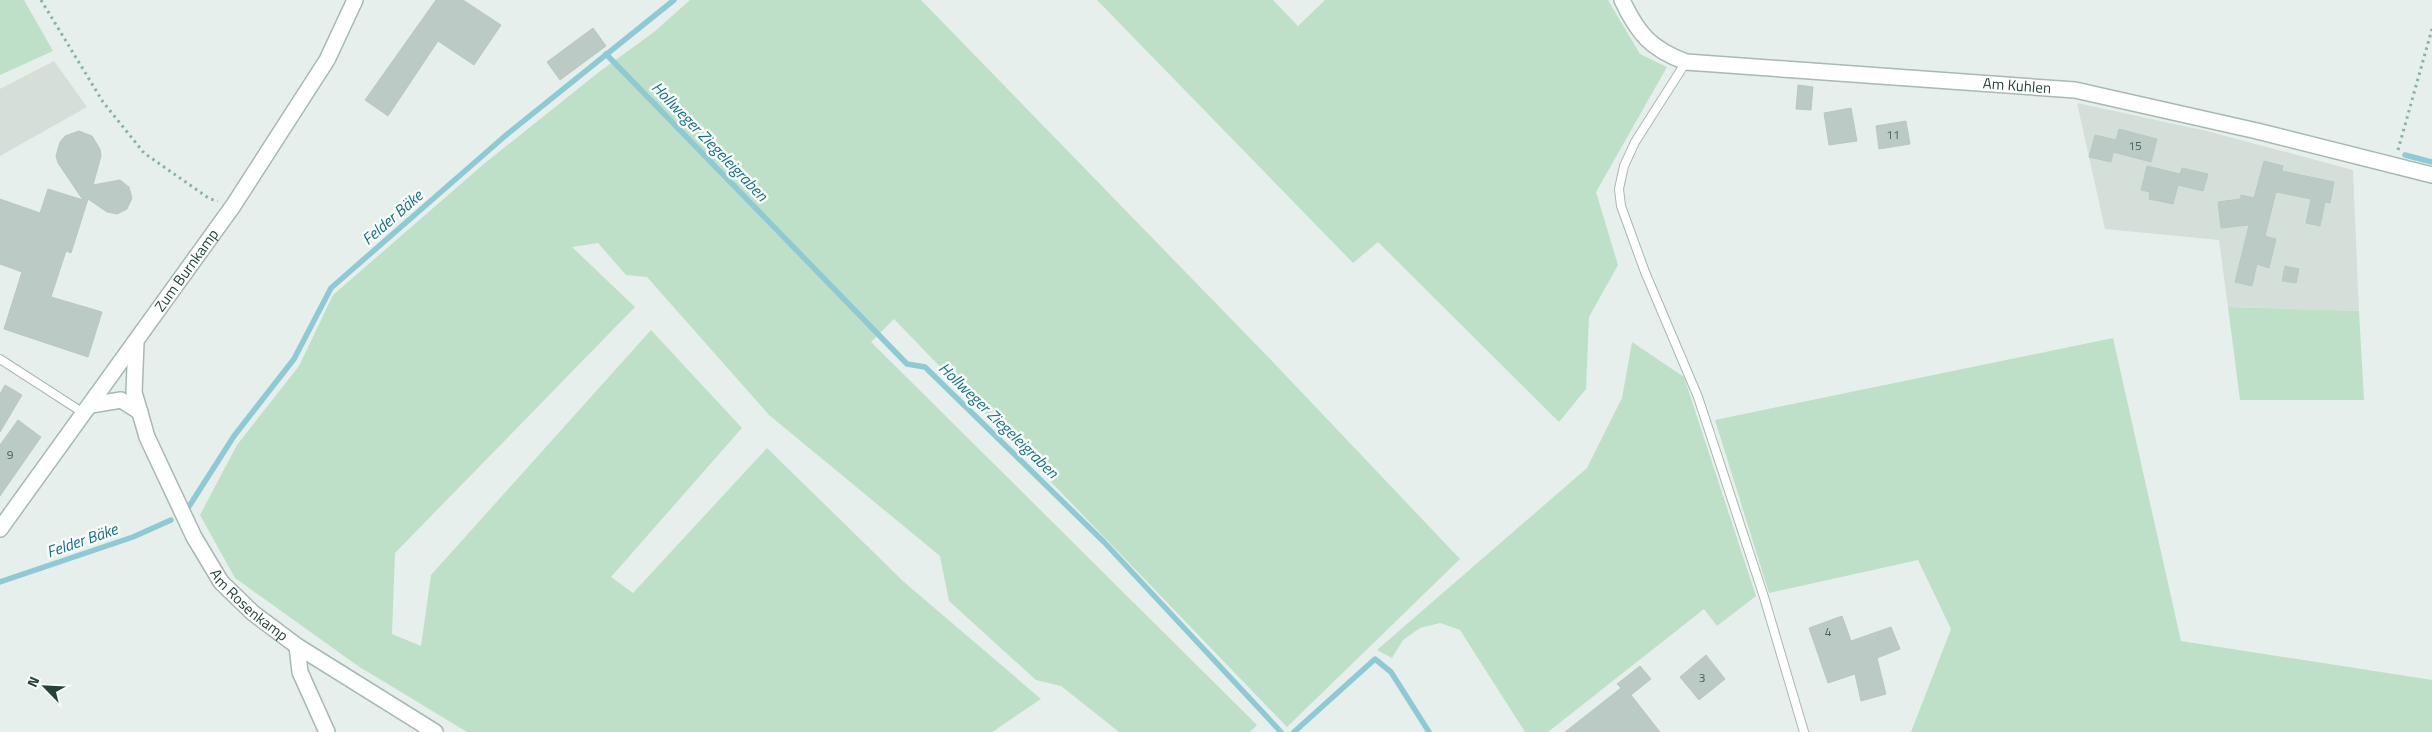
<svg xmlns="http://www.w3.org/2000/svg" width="2432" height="732" viewBox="0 0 2432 732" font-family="'Titillium Web',sans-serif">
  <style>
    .built { fill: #d4dfda }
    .green { fill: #bfe0c8 }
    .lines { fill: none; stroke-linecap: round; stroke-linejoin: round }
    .stream { stroke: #8ec9d4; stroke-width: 5.5 }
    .building { fill: #bbcac4; stroke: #b8c9c2 }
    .service-casing { stroke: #a8b8b2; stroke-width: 10 }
    .minor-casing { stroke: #a8b8b2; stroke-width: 18 }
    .path { stroke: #86b3a5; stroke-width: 3; stroke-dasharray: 2.5 4; stroke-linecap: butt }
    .service { stroke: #fff; stroke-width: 8 }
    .minor { stroke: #fff; stroke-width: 15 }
    .labels { text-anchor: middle; stroke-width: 5; stroke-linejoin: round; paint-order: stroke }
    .number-label { font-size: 12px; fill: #4a645c }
    .street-label { font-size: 15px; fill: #24423a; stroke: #f7fbf9 }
    .water-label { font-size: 16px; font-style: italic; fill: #1c6f80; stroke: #f7fbf9 }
  </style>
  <rect width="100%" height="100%" fill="#e6efeb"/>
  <g class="built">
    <polygon points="54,61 87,107 0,156 0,89"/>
    <polygon points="2077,103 2207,131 2353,170 2359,311 2228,307 2219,240 2105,229"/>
  </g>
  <g class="green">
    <polygon points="0,0 24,0 53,51 0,75"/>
    <polygon points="690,0 921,0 1272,361 1460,559 1287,727 894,319 871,342 1257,725 1250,732 1119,732 1061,686 1036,680 949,601 940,556 769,415 647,277 626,275 598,243 572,247 635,307 395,553 392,634 421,646 431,575 651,330 742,428 611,577 633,593 767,448 904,582 1041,699 992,732 467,732 358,666 235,578 200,515 237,445 299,366 333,295 485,163 599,72 654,32"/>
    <polygon points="1097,0 1273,0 1298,26 1325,0 1608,0 1640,54 1667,67 1596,192 1618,265 1589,317 1586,389 1559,422 1378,242 1353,263"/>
    <polygon points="2228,307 2359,311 2364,400 2240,400"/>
    <polygon points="2113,338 2181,641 2432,680 2432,732 1911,732 1951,629 1918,560 1769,593 1715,420"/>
    <polygon points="1632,342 1684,377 1756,596 1717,626 1704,609 1548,732 1525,732 1460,630 1440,623 1420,628 1403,640 1392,658 1377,650 1587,468 1622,398"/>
  </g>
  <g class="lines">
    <g class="stream">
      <polyline points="606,54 907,364 925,367 1104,542 1281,732"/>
      <polyline points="2405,155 2432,162"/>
      <polyline points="188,508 234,436 294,359 331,288 505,136 674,0"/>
      <polyline points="0,582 133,537 171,520"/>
      <polyline points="1294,732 1375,659 1391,672 1429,732"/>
    </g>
  </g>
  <g class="building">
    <polygon points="436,0 463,0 501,25 474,65 438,41 388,116 365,100"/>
    <polygon points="593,28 606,46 560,80 547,62"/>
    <polygon points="1798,85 1813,87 1811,110 1796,109"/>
    <polygon points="1851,108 1857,141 1829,145 1824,113"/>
    <polygon points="1906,121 1910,144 1879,149 1876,126"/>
    <polygon points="2119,129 2157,139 2151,162 2113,152"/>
    <polygon points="79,131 92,136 100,149 101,156 93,185 120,180 129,187 132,198 127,209 117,214 107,212 88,199 71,253 66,251 51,297 102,312 88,357 4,329 22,272 0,264 0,199 40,213 48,189 83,200 58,163 56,156 60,142 65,136"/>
    <polygon points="2095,135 2116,140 2111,162 2089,157"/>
    <polygon points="2264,161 2283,166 2282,171 2334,182 2330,203 2325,202 2320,226 2306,223 2311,199 2276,192 2265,236 2276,239 2269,268 2257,264 2252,286 2235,282 2249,225 2221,228 2218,202 2240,199 2241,195 2254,198"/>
    <polygon points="2147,166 2180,174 2182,168 2208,174 2203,191 2178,185 2173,204 2149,199 2150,192 2141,190"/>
    <polygon points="2285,266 2299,269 2296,283 2282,281"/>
    <polygon points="5,385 22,395 0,432 0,394"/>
    <polygon points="18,420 41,437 0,496 0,445"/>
    <polygon points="1842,616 1851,641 1891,627 1900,649 1877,658 1886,694 1861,701 1855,674 1828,683 1809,628"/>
    <polygon points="1706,655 1725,679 1699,700 1680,677"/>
    <polygon points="1640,666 1651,679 1631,695 1660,732 1565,732 1621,688 1617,684"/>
  </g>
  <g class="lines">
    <defs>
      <g id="service">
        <polyline points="1686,62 1635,142 1624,166 1619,189 1621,206 1645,272 1698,397 1764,597 1804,732"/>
        <polyline points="0,359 85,414"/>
      </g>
      <g id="minor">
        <path id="s1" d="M1622,0C1638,34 1651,49 1686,62L2075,90L2257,131L2432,175"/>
        <path id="s2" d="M136,342L134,392L147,437L194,537L221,582L253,613L297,646L435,732"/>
        <polyline points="91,405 121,400 140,412"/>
        <path id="s3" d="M0,529L233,206L327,60L355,0"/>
        <polyline points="297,646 300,672 327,732"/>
      </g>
    </defs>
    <use href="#service" class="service-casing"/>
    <use href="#minor" class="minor-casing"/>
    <g class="path">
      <polyline points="41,0 103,102 144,153 210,199 218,201"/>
      <polyline points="2398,150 2432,29"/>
    </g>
    <use href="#service" class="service"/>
    <use href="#minor" class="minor"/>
  </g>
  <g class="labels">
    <g class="number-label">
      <text x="1893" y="139">11</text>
      <text x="2135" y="150">15</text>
      <text x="10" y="459">9</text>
      <text x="1828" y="636">4</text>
      <text x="1702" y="682">3</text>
    </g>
    <g class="street-label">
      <text dy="5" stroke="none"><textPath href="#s1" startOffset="424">Am Kuhlen</textPath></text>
      <text dy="5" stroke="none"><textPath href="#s3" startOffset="319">Zum Burnkamp</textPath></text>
      <text dy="5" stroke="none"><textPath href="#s2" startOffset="296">Am Rosenkamp</textPath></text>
    </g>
    <g class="water-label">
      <text transform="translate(710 141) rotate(46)" y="6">Hollweger Ziegeleigraben</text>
      <text transform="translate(392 217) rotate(-41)" y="6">Felder Bäke</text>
      <text transform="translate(999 420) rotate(44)" y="6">Hollweger Ziegeleigraben</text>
      <text transform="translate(82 540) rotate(-19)" y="6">Felder Bäke</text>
    </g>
  </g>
  <g transform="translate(45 687) rotate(294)" stroke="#f7fbf9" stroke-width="4" paint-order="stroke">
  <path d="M0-4L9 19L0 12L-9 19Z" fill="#24423a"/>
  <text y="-8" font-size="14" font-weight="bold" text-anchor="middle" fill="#24423a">N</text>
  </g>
</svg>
